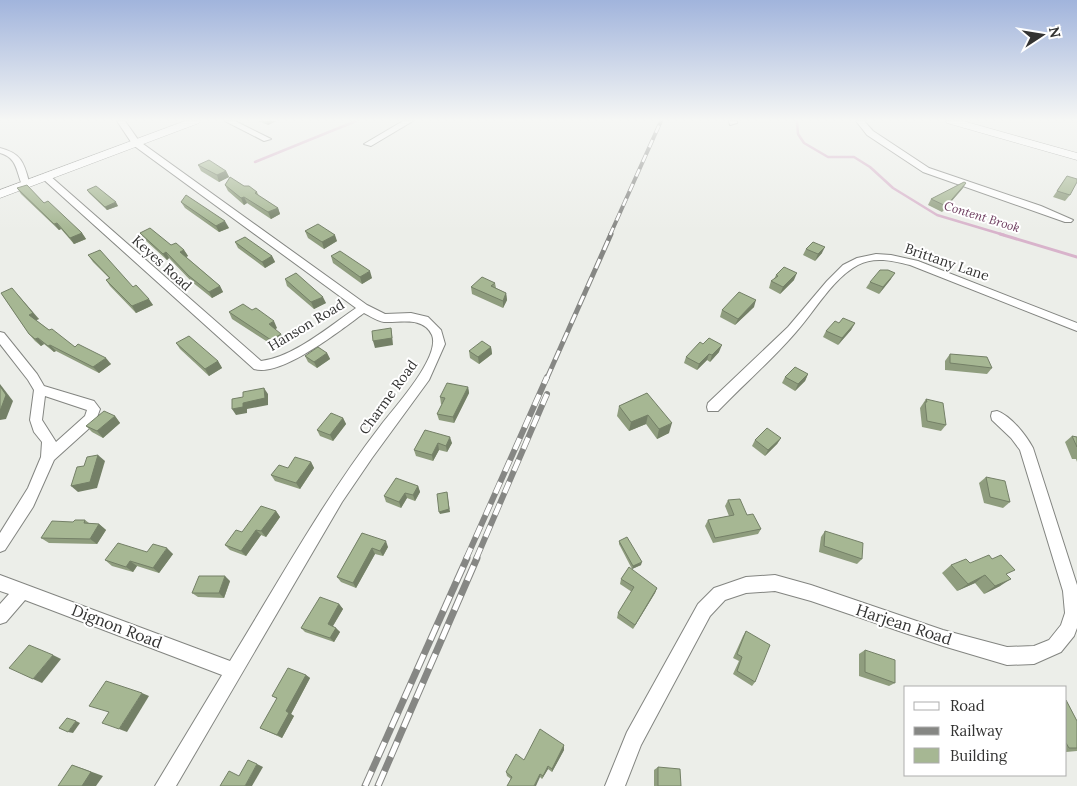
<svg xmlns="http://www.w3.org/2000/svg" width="1077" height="786" viewBox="0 0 1077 786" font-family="Lora,serif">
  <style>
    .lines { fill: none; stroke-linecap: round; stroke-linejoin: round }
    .stream-far1 { stroke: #d8b3cb; stroke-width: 2.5 }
    .stream { stroke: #d8b3cb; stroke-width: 3 }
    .minor-casing { stroke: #838581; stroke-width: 2 }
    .secondary-casing { stroke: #838581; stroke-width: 1 }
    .minor { fill: #fff; fill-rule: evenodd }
    .secondary { fill: #fff; fill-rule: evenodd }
    .rail-far3-casing { stroke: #868784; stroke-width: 4 }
    .rail-far2-casing { stroke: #868784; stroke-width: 5 }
    .rail-far1-casing { stroke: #868784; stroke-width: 6 }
    .rail-casing { stroke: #868784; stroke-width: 7 }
    .rail-far3 { stroke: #fff; stroke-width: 2.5; stroke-dasharray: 8; stroke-linecap: butt }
    .rail-far2 { stroke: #fff; stroke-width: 3; stroke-dasharray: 10; stroke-linecap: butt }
    .rail-far1 { stroke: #fff; stroke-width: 4.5; stroke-dasharray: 12; stroke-linecap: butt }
    .rail { stroke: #fff; stroke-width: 5; stroke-dasharray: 16; stroke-linecap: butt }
    .wall { fill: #8f9d7e }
    .shaded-wall { fill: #748067 }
    .building { fill: #a6b793; stroke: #748067 }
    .labels { text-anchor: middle; stroke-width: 4; stroke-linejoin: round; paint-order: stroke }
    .far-water-label { font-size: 12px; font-style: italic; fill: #6b3a5c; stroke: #fff }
    .street-label { font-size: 14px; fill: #333332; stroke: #fff }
    .near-street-label { font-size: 16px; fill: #333332; stroke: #fff }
  </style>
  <rect width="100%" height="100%" fill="#eceee9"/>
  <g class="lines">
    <g class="stream-far1">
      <polyline points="797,121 798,134 804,143 828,157 854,157 870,167 893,188 937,215 1004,235"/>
      <polyline points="255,162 356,121"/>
    </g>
    <polyline class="stream" points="1000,234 1077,257"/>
    <defs>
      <g id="minor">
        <path d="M117,121H125L139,141L367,305L385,314L411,313L428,317L441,330L445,344L429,380L372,458L342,502L176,786H155L222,675L25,600L6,622L0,624V604L9,594L0,591V575L230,661C279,581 324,499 381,425C394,408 441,357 432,335C423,316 401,323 384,322C377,321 370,316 364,313C342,329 281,378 254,369L43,179V175H49L261,361C292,358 330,326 356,308L133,145Z"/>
        <polygon points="225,121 235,121 271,139 264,141"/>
        <polygon points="403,121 413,121 371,146 364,144"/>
        <polygon points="729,121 737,121 737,123 730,125"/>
        <polygon points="856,121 864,121 873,131 929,168 1041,206 1073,220 1071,222 1065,222 923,172 867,135"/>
        <path d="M0,148C23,154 24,164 30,185L29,187H23C16,172 18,158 0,153Z"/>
        <path d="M876,254L891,255L918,261L1077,323V331L910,265C894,261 874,256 858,265C832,279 815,311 796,332C772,360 744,384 718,411H708L707,407L708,403L788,327L827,281L843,265L857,258Z"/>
        <path d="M0,332L4,333L37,374L44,386L94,401L100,409L95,423L54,460L33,507L5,550L0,552V533L28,488L41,457L42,442L34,432L30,420L34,390L28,380L0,344ZM45,396L87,410L85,416L56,442L42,420Z"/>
        <path d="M997,411C1011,416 1026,435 1033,448L1077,585V628L1074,636L1061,652L1034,664L1007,665L943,646L811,601L775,591L746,593L725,600L710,616L641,745L625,786H605L627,732L698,604L714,588L720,586L746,577L775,575L811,585L943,630L1007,647L1034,646L1049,640L1061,625L1065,613L1063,591L1020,450L1011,438L992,420L991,416L992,412Z"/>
      </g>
      <g id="secondary">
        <polygon points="185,121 200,121 199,123 0,198 0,190"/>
        <polygon points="946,121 963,121 1077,153 1077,160 947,123"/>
      </g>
    </defs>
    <use href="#minor" class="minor-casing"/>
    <use href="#secondary" class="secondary-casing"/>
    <use href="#minor" class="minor"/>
    <use href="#secondary" class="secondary"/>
    <defs>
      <polyline id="rail-far3" points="610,235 661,121"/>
      <polyline id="rail-far2" points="547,378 611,234"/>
      <g id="rail-far1">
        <polyline points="466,559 547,377"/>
        <polyline points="476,559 547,394"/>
      </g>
      <g id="rail">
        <polyline points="365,786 467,558"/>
        <polyline points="378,786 477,558"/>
      </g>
    </defs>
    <use href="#rail-far3" class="rail-far3-casing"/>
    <use href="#rail-far2" class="rail-far2-casing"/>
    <use href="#rail-far1" class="rail-far1-casing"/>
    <use href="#rail" class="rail-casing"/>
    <use href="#rail-far3" class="rail-far3"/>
    <use href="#rail-far2" class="rail-far2"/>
    <use href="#rail-far1" class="rail-far1"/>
    <use href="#rail" class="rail"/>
  </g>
  <g class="wall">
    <polygon points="259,121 276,121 268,125"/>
    <polygon points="198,165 226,171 229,177 219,182 201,171"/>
    <polygon points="1067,176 1070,195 1065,201 1053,197"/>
    <polygon points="225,185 244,186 257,192 259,196 278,208 280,214 271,219 247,203 244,205 228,191"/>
    <polygon points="17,188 44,203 82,233 86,239 74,244 61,229 59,230 21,194"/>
    <polygon points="963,188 942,212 928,205 931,199"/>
    <polygon points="87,190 118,206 107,210 89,193"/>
    <polygon points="181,202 229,228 219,232 185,208"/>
    <polygon points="305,231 337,241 324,249 308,238"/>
    <polygon points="140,233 184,250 188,256 186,257 220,286 223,292 212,298 192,282 169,258 167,260 144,239"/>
    <polygon points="235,242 272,256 275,262 265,268 238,248"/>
    <polygon points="806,249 822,253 815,261 803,255"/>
    <polygon points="88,255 133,287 153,305 136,313 110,286 106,280 109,278 93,262"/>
    <polygon points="331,256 372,278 362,284 333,263"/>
    <polygon points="776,275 794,280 780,294 769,288 771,281 774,279"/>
    <polygon points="285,279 326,303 314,309 287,286"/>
    <polygon points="891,279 879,294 866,288 870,282"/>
    <polygon points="495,283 496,288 506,293 507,300 503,308 472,294 471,287"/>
    <polygon points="1,293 39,319 36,320 49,330 75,347 111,364 99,373 56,351 54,352 44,344 41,346 35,341 29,334"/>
    <polygon points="754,307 735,325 720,317 722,310"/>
    <polygon points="229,312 277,328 275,329 284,340 274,346 232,319"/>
    <polygon points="839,323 855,323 851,330 838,345 823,337 826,331"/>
    <polygon points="176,343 218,361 222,368 209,376 180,349"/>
    <polygon points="491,347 492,354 479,364 470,358 469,351"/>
    <polygon points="719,352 710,362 707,360 697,370 684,363 686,357"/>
    <polygon points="327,353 330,359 317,368 308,362 305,356"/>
    <polygon points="950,354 992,368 987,374 945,370 945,361"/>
    <polygon points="808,374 805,381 795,391 782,383 785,377"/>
    <polygon points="468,387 469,393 454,423 439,420 437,414 442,404 441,404 440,397"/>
    <polygon points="647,393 669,433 657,439 646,424 629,431 617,416 619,406"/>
    <polygon points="926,399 946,425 941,431 922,427 920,408"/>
    <polygon points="115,416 120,423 103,438 92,432 86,426"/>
    <polygon points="343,418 346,424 333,441 320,436 317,430"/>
    <polygon points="425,430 452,443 447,452 439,450 433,461 416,456 414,450"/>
    <polygon points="1072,436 1077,437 1077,462 1076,459 1072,459 1065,442"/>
    <polygon points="781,438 777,444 765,456 752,446 755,440"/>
    <polygon points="311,462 314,468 300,489 275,481 271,475 288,468"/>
    <polygon points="986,477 1010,502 1003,508 984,503 979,483"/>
    <polygon points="418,486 420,492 415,501 407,498 401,508 386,502 384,496"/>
    <polygon points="728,500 747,515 761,529 758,534 713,543 705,526 708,520 729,516 725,506"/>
    <polygon points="276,511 280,517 266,537 261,535 246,556 230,550 225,545 242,532"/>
    <polygon points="85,520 89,523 99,524 106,530 97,544 49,543 41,538 73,522"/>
    <polygon points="825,531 862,559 857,564 819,552 821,537"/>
    <polygon points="362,533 388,547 383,556 375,554 356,588 341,582 337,577"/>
    <polygon points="619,541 641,565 632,569 619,544"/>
    <polygon points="147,552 173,554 159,573 137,566 133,572 112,566 105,560"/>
    <polygon points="970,563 1007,575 1000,586 984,594 975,583 957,591 942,573 951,565"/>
    <polygon points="621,579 657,588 655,593 633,629 617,618 618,613 632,592 620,584"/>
    <polygon points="230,581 224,598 198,597 192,593"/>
    <polygon points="339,604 343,609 333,626 340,632 334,642 305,632 301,628"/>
    <polygon points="746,631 755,682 752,686 733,674 739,661 733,658 743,636"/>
    <polygon points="865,650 895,683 889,686 859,676 859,654"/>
    <polygon points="306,675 310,678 291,714 294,716 282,738 260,728 277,699 272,696"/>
    <polygon points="1066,700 1077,721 1077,751 1066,752"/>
    <polygon points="564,745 564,750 552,772 548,769 542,779 540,777 511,779 507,776 506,772 524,760"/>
    <polygon points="658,767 681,786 654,786 654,770"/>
  </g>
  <g class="shaded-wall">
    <polygon points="266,121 276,121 268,125"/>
    <polygon points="226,171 229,177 219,182 217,175"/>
    <polygon points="966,183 963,188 942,212 946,206"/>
    <polygon points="244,197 247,203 244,205 241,198"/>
    <polygon points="116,202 118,206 107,210 105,207"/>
    <polygon points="278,208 280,214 271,219 268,212"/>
    <polygon points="225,221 229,228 219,232 216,226"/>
    <polygon points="57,223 61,229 59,230 54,224"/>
    <polygon points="82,233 86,239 74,244 70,238"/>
    <polygon points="335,235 337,241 324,249 322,242"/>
    <polygon points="825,247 822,253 815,261 818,254"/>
    <polygon points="184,250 188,256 184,258 180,252"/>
    <polygon points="166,252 169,258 167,260 163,254"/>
    <polygon points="272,256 275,262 265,268 262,262"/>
    <polygon points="370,271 372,278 362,284 360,277"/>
    <polygon points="797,273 794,280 780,294 783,287"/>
    <polygon points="895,273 891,279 879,294 883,287"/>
    <polygon points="220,286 223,292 212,298 209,292"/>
    <polygon points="506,293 507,300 503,308 503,301"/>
    <polygon points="18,295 39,319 34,321 29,315"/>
    <polygon points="323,297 326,303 314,309 311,302"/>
    <polygon points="149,299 153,305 136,313 132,306"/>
    <polygon points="756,300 754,307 735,325 738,319"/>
    <polygon points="274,321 277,328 272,331 269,324"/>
    <polygon points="855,323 851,330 838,345 842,338"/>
    <polygon points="391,328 392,335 393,345 375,348 373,341"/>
    <polygon points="281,334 284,340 274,346 271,340"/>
    <polygon points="38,338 44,344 41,346 35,339"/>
    <polygon points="50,345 56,351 54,352 48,346"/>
    <polygon points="722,345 719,352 710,362 712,355"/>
    <polygon points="491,347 492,354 479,364 478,357"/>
    <polygon points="327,353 330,359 317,368 314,362"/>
    <polygon points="709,354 707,360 697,370 699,364"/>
    <polygon points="106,358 111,364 99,373 93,367"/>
    <polygon points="218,361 222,368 209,376 205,369"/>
    <polygon points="808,374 805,381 795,391 798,384"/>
    <polygon points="0,384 13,401 6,419 0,420"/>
    <polygon points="468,387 469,393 454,423 453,417"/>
    <polygon points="264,388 268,394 268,405 247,409 247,413 236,415 232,409 243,403"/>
    <polygon points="648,415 646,424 629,431 631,422"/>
    <polygon points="115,416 120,423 103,438 97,431"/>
    <polygon points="343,418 346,424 333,441 330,435"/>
    <polygon points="672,423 669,433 657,439 659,429"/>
    <polygon points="450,437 452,443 447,452 446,446"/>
    <polygon points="781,438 777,444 765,456 768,450"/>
    <polygon points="438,443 439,450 433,461 432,455"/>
    <polygon points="98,455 105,461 97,488 78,492 71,486"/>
    <polygon points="311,462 314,468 300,489 296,483"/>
    <polygon points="418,486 420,492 415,501 413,495"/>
    <polygon points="447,492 450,512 440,514 439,512"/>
    <polygon points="405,493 407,498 401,508 399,502"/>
    <polygon points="276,511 280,517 266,537 261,531"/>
    <polygon points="99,524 106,530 97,544 90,539"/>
    <polygon points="256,530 261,535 246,556 241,551"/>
    <polygon points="386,541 388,547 383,556 380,551"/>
    <polygon points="167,548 173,554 159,573 153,568"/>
    <polygon points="372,548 375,554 356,588 353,583"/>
    <polygon points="130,561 137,566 133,572 126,567"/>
    <polygon points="642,562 641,565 632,569 633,566"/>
    <polygon points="985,575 975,583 957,591 968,584"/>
    <polygon points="225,576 230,581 224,598 219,593"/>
    <polygon points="1011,579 1000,586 984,594 995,586"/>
    <polygon points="657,588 655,593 633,629 635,625"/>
    <polygon points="339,604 343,609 331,629 328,624"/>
    <polygon points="336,628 340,632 334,642 330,638"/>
    <polygon points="53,655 61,659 42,683 33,679"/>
    <polygon points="306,675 310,678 291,714 294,716 282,738 277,735 286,711"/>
    <polygon points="142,693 149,696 127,732 119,729"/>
    <polygon points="76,721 80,723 73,733 68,732"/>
    <polygon points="564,745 564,750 552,772 552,769"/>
    <polygon points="257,764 263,767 252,786 245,786"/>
    <polygon points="72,765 84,769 103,776 96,786 82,786"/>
    <polygon points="548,766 548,769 542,779 543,776"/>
    <polygon points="540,774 540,777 536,786 534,786"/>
  </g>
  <g class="building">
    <polygon points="209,160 226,171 217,175 198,165"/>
    <polygon points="1067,176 1077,179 1077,182 1070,195 1057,191"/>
    <polygon points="230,177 244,186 249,186 257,192 255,193 278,208 268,212 244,197 241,198 225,185"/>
    <polygon points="964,182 966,183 946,206 931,199"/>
    <polygon points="27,185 44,203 48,201 82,233 70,238 57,223 54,224 17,188"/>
    <polygon points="96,186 116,202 105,207 87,190"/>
    <polygon points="186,195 225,221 216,226 181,202"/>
    <polygon points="318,224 335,235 322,242 305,231"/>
    <polygon points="150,228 171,245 176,243 184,250 180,252 220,286 209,292 189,276 166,252 163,254 140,233"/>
    <polygon points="245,237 272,256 262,262 235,242"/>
    <polygon points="813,242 825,247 818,254 806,249"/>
    <polygon points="100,250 133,287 136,285 149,299 132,306 106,280 110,278 88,255"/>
    <polygon points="340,251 370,271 360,277 331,256"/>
    <polygon points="784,267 797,273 783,287 771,281 778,276 776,275"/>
    <polygon points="880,270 888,270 895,273 883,287 870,282"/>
    <polygon points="296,273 323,297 311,302 285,279"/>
    <polygon points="482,277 495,283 491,286 506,293 503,301 471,287"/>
    <polygon points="12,288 33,313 29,315 49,330 52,329 75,347 78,344 106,358 93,367 50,345 48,346 38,338 35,339 29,334 1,293"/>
    <polygon points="739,292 756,300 738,319 722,310"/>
    <polygon points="243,304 252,310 256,308 274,321 269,324 281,334 271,340 229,312"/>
    <polygon points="843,318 855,323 842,338 826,331 835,321 839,323"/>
    <polygon points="391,328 392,338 373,341 372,331"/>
    <polygon points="189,336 218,361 205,369 176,343"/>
    <polygon points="709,338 722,345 712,355 709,354 699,364 686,357 700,342 703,344"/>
    <polygon points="482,341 491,347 478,357 469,351"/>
    <polygon points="318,347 327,353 314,362 305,356"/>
    <polygon points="950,354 987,357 992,368 950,363"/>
    <polygon points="795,367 808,374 798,384 785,377"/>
    <polygon points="447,383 468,387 453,417 437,414 445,398 440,397"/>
    <polygon points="0,386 6,395 0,411"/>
    <polygon points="264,388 265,398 243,403 243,407 232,409 232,399 243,397 243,392"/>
    <polygon points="647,393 672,423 659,429 648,415 631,422 619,406"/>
    <polygon points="926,399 943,403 946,425 927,421 925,402 927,402"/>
    <polygon points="104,411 115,416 97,431 86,426"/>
    <polygon points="331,413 343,418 330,435 317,430"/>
    <polygon points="767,428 781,438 768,450 755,440"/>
    <polygon points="425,430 450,437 446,446 438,443 432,455 414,450"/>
    <polygon points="1072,436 1077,437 1077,447"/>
    <polygon points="98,455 90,482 71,486 77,467 84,466 87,457"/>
    <polygon points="295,457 311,462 296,483 271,475 279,465 288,468"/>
    <polygon points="986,477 1005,481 1010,502 990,497"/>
    <polygon points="396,478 418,486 413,495 405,493 399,502 384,496"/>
    <polygon points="447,492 449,509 439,512 437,494"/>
    <polygon points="740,499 747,515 753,514 761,529 715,538 708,520 734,515 728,500"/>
    <polygon points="261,506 276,511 261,531 256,530 241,551 225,545 236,530 242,532"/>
    <polygon points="75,520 85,520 84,523 99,524 90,539 41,538 52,521 73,522"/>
    <polygon points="825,531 863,543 862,559 824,546"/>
    <polygon points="362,533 386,541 380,551 372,548 353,583 337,577"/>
    <polygon points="627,537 642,562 633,566 619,541"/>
    <polygon points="118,543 147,552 153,544 167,548 153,568 130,561 126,567 105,560"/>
    <polygon points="989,555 992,559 1001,555 1015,570 1006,574 1011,579 995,586 985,575 968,584 951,565 966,559 970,563"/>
    <polygon points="629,567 657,588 635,625 618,613 634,587 621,579"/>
    <polygon points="199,576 225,576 219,593 192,593"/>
    <polygon points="320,597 339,604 328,624 336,628 330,638 301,628"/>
    <polygon points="746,631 770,645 755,682 737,671 742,657 737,654"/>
    <polygon points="29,645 53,655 33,679 9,668"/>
    <polygon points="865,650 895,660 895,683 865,672"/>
    <polygon points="288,668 306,675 286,711 289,713 277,735 260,728 277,698 272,696"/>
    <polygon points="106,681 142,693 119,729 102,723 109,712 89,706"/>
    <polygon points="1066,700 1077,721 1077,748 1069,748 1066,743"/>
    <polygon points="67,718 76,721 68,732 59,728"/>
    <polygon points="540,729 564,745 552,769 548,766 543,776 540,774 534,786 507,786 512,777 506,772 516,754 524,760"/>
    <polygon points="248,760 257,764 245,786 220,786 229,771 239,776"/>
    <polygon points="72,765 91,772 82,786 58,786"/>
    <polygon points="658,767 680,769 681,786 658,786"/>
  </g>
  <linearGradient id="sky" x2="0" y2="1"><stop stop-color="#a1b4dc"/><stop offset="0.52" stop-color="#f6f7f5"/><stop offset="1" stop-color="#f6f7f5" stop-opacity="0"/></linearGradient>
  <rect width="1077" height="231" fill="url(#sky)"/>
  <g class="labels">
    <g class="far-water-label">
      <text transform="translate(982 217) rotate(17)" y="4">Content Brook</text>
    </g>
    <g class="street-label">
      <text transform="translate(947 262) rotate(19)" y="5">Brittany Lane</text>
      <text transform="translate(162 263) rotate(42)" y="5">Keyes Road</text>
      <text transform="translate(306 325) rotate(-31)" y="5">Hanson Road</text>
      <text transform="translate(388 397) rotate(-54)" y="5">Charme Road</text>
    </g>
    <g class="near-street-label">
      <text transform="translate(904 624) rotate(18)" y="6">Harjean Road</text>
      <text transform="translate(117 626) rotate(21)" y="6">Dignon Road</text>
    </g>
  </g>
  <rect x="904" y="686" width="162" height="90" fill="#ffffff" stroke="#adadad"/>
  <rect x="914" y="702" width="25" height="8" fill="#ffffff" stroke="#adadad"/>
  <text x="950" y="711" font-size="15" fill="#333332">Road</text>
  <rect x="914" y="727" width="25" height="8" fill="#868784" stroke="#adadad"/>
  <text x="950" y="736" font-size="15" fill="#333332">Railway</text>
  <rect x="914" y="748" width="25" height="15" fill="#a6b793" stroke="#adadad"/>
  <text x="950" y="761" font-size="15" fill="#333332">Building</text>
  <g transform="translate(1042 35) rotate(78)" stroke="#ffffff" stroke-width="4" paint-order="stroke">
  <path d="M0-4L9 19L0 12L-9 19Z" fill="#333332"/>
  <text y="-8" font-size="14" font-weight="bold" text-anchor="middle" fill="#333332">N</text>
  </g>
</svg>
